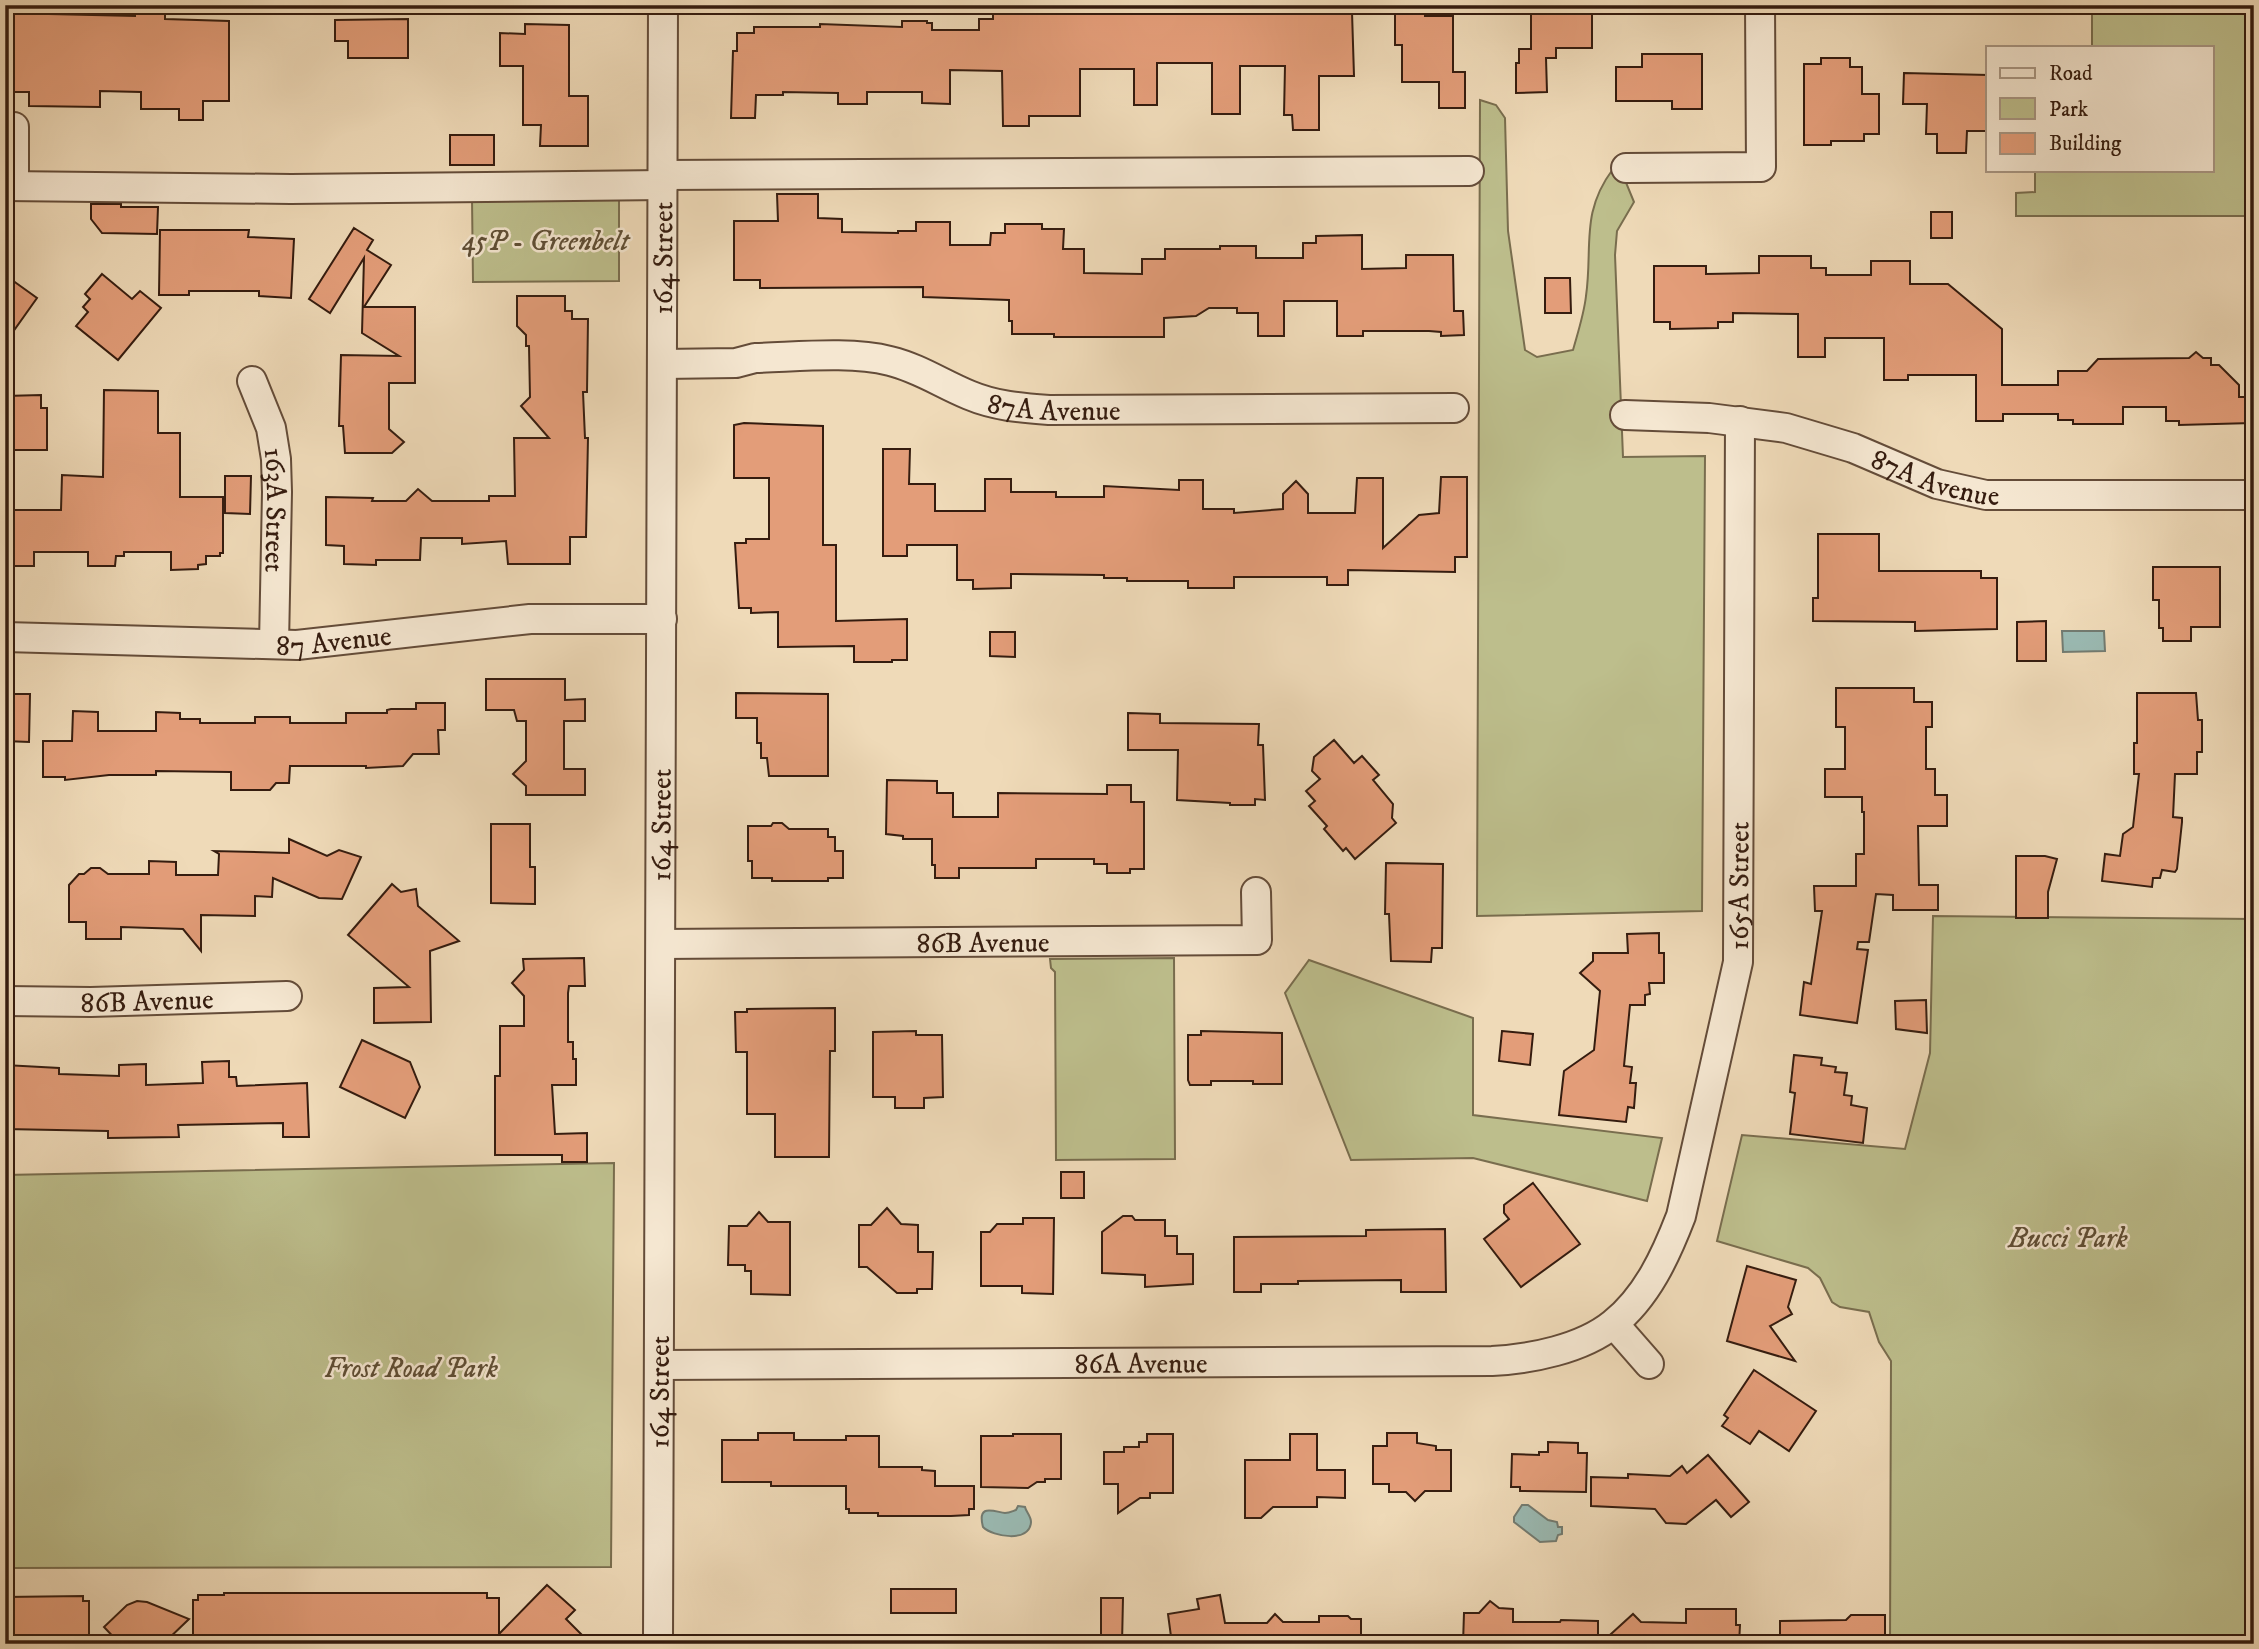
<svg xmlns="http://www.w3.org/2000/svg" width="2259" height="1649" viewBox="0 0 2259 1649" font-family="'IM FELL DW Pica',serif">
  <style>
    .green { fill: #bdbe8c; stroke: #796d4e; stroke-width: 2 }
    .water { fill: #9abab3; stroke: #727b71; stroke-width: 2 }
    .building { fill: #e39d79; stroke: #351c0f; stroke-width: 2 }
    .lines { fill: none; stroke-linecap: round; stroke-linejoin: round }
    .minor-casing { stroke: #644c39; stroke-width: 32 }
    .minor { stroke: #f5e7d1; stroke-width: 28 }
    .labels { text-anchor: middle; stroke-width: 5; stroke-linejoin: round; paint-order: stroke }
    .park-label { font-size: 28px; font-style: italic; fill: #5e4d34; stroke: #f5e7d1 }
    .street-label { font-size: 28px; fill: #351c0f; stroke: #f5e7d1 }
  </style>
  <rect width="100%" height="100%" fill="#efdab8"/>
  <filter id="stains"><feTurbulence type="fractalNoise" baseFrequency=".00286" numOctaves="4"/><feColorMatrix values="0 0 0 0 .2 0 0 0 0 .09 0 0 0 0 .02 0 0 0 .5 -.17"/></filter>
  <radialGradient id="worn" r=".72"><stop offset=".6" stop-color="#630" stop-opacity="0"/><stop offset="1" stop-color="#630" stop-opacity=".3"/></radialGradient>
  <g class="green">
    <polygon points="2092,5 2254,5 2254,216 2016,216 2016,193 2035,192 2035,170 2212,170 2212,47 2092,47"/>
    <path d="M1480,100L1496,105L1505,118L1508,231L1525,350L1537,357L1573,350C1578,332 1584,314 1586,296C1593,247 1580,213 1613,169L1625,180L1634,202L1617,231L1615,255L1623,457L1705,456L1702,911L1477,916Z"/>
    <polygon points="472,198 619,198 619,281 473,282"/>
    <polygon points="1933,916 2254,919 2254,1644 1890,1644 1891,1361 1879,1342 1869,1312 1840,1307 1832,1302 1820,1278 1808,1268 1717,1241 1742,1135 1905,1149 1930,1053"/>
    <polygon points="1174,958 1175,1159 1056,1160 1055,972 1051,968 1050,959"/>
    <polygon points="1309,960 1473,1018 1473,1115 1662,1138 1647,1201 1473,1158 1351,1160 1285,993"/>
    <polygon points="614,1163 611,1567 5,1568 5,1175"/>
  </g>
  <g class="water">
    <polygon points="2062,631 2104,631 2105,651 2063,652"/>
    <polygon points="1522,1505 1528,1505 1548,1520 1557,1522 1558,1527 1562,1527 1562,1534 1558,1535 1556,1541 1540,1542 1514,1522 1514,1517"/>
    <path d="M1018,1506L1025,1507C1026,1512 1031,1516 1031,1522C1030,1543 993,1537 983,1527C977,1504 992,1511 1005,1513C1009,1513 1013,1511 1016,1510Z"/>
  </g>
  <g class="building">
    <polygon points="1163,5 1257,5 1258,12 1352,12 1354,76 1319,76 1319,130 1293,130 1292,115 1284,115 1285,66 1240,66 1240,114 1212,114 1212,63 1157,63 1157,105 1134,105 1134,69 1080,69 1080,116 1029,116 1029,126 1003,126 1002,71 950,70 950,104 922,103 922,92 867,92 867,104 838,104 838,93 783,92 783,95 756,95 755,118 731,118 733,51 737,51 737,33 754,33 754,27 820,27 820,24 902,27 902,21 927,21 927,23 932,23 932,30 979,30 979,19 993,19 993,6 1112,7 1112,13 1163,13"/>
    <polygon points="1395,8 1425,9 1425,16 1453,16 1453,72 1465,72 1465,108 1439,108 1439,82 1402,82 1402,45 1395,45"/>
    <polygon points="135,12 165,13 165,19 229,21 229,101 203,101 203,120 179,120 179,109 141,109 141,92 100,91 100,107 29,106 29,92 5,92 5,13 135,16"/>
    <polygon points="1531,12 1592,12 1592,48 1556,48 1556,58 1546,58 1547,92 1516,93 1516,63 1519,63 1519,49 1531,49"/>
    <polygon points="408,19 408,58 348,58 348,41 335,41 335,20"/>
    <polygon points="525,24 569,25 569,96 588,96 588,146 540,146 541,125 523,125 523,66 500,66 500,33 525,34"/>
    <polygon points="1642,54 1702,54 1702,109 1672,109 1672,101 1616,101 1616,67 1642,67"/>
    <polygon points="1821,58 1850,58 1850,67 1862,67 1862,94 1879,94 1879,134 1864,134 1864,141 1831,141 1831,145 1804,145 1804,64 1821,64"/>
    <polygon points="1904,73 1988,75 1988,131 1967,131 1966,153 1937,153 1937,134 1926,134 1927,104 1903,104"/>
    <rect x="450" y="135" width="44" height="30"/>
    <polygon points="777,194 818,194 818,218 842,219 842,232 898,233 898,231 916,231 916,222 950,222 950,245 990,245 991,233 1005,233 1005,224 1042,224 1042,229 1064,229 1063,249 1084,249 1084,273 1142,274 1142,259 1165,259 1165,249 1220,249 1220,246 1256,246 1256,258 1303,258 1303,243 1316,243 1316,236 1362,235 1362,269 1406,268 1406,255 1453,255 1454,311 1463,311 1464,335 1441,336 1441,332 1429,331 1363,331 1363,336 1337,336 1337,301 1284,301 1284,336 1258,336 1258,313 1237,313 1237,308 1209,308 1196,316 1164,318 1164,337 1054,337 1054,334 1012,334 1012,321 1009,321 1009,300 923,297 923,287 760,288 760,280 734,280 734,221 778,221"/>
    <polygon points="91,204 121,204 121,207 158,207 157,234 102,233 91,219"/>
    <rect x="1931" y="212" width="21" height="26"/>
    <polygon points="354,228 373,240 367,250 391,265 364,307 415,307 415,383 389,383 389,429 404,442 392,453 345,453 343,426 339,426 341,355 399,356 362,333 364,258 330,313 309,299"/>
    <polygon points="160,230 249,230 248,237 294,239 291,298 259,296 259,291 189,291 189,295 159,295"/>
    <polygon points="1759,256 1811,256 1811,268 1826,268 1826,275 1871,275 1871,261 1910,261 1910,284 1948,284 2002,329 2002,385 2058,385 2058,371 2087,371 2098,359 2189,358 2196,352 2203,358 2211,358 2211,365 2219,365 2239,385 2239,397 2252,397 2252,423 2179,425 2179,421 2166,421 2166,407 2123,407 2123,424 2073,424 2073,420 2058,420 2058,414 2003,414 2003,421 1976,421 1976,375 1908,375 1908,380 1884,380 1884,338 1825,338 1825,357 1798,357 1798,314 1733,313 1733,322 1718,322 1718,328 1670,329 1670,322 1654,322 1654,266 1706,266 1706,274 1759,273"/>
    <polygon points="102,274 132,299 140,291 161,308 118,360 76,326 88,312 83,307 90,299 85,294"/>
    <polygon points="5,275 37,298 5,343"/>
    <polygon points="1545,278 1570,278 1571,313 1545,313"/>
    <polygon points="517,296 565,296 565,311 572,311 572,319 588,319 587,392 583,392 585,438 588,438 586,537 570,537 570,564 508,564 506,541 462,544 462,538 421,538 420,560 376,560 376,565 344,564 344,546 326,545 326,497 373,498 372,501 406,501 418,489 432,501 489,501 489,496 515,496 514,438 549,438 521,406 530,397 529,346 526,346 526,335 517,326"/>
    <polygon points="104,390 158,391 158,433 180,433 180,497 223,497 223,553 220,553 220,556 206,556 206,564 198,565 198,569 171,570 171,552 124,552 124,556 116,556 115,566 88,566 88,552 34,552 34,566 5,566 5,510 61,510 62,475 103,477"/>
    <polygon points="41,395 41,408 47,408 47,450 5,450 5,396"/>
    <polygon points="744,423 823,426 823,545 836,545 836,621 907,619 907,660 892,660 892,662 854,662 854,646 778,647 778,612 751,613 751,608 739,608 735,543 746,543 746,539 769,539 769,478 734,478 734,425"/>
    <polygon points="883,449 910,449 909,484 935,484 935,511 985,511 985,479 1011,479 1011,492 1056,492 1056,497 1104,497 1104,486 1179,490 1179,480 1203,480 1203,509 1234,509 1234,513 1283,509 1283,494 1296,481 1308,494 1308,513 1355,513 1357,478 1383,478 1383,548 1419,515 1439,513 1441,477 1467,477 1467,557 1455,557 1455,572 1348,570 1348,585 1327,585 1327,577 1234,577 1234,588 1188,588 1188,581 1127,581 1127,578 1104,578 1104,575 1011,574 1011,588 973,589 973,580 957,580 957,545 907,545 907,556 883,556"/>
    <polygon points="225,476 251,476 250,514 225,513"/>
    <polygon points="1818,534 1879,534 1879,571 1981,571 1981,578 1997,578 1997,629 1915,631 1915,622 1813,621 1813,598 1818,598"/>
    <polygon points="2153,567 2220,567 2220,627 2191,627 2191,641 2163,641 2163,628 2159,628 2159,600 2153,600"/>
    <polygon points="2046,621 2046,661 2017,661 2017,622"/>
    <polygon points="990,632 1015,632 1015,657 990,656"/>
    <polygon points="486,679 565,679 565,700 585,699 585,721 564,721 564,769 585,769 585,795 526,795 526,786 513,774 526,761 526,721 517,721 514,710 486,710"/>
    <polygon points="1836,688 1914,688 1914,702 1932,702 1932,727 1926,727 1926,769 1935,769 1935,795 1947,795 1947,826 1918,826 1919,885 1938,885 1938,910 1893,910 1893,895 1876,894 1869,942 1858,942 1857,949 1868,950 1857,1023 1800,1015 1804,982 1811,984 1822,911 1815,911 1814,886 1856,886 1856,854 1864,854 1864,812 1862,812 1862,797 1825,797 1825,769 1845,769 1845,727 1836,727"/>
    <polygon points="736,693 828,694 828,776 769,776 767,758 761,758 761,743 757,743 757,718 736,718"/>
    <polygon points="2137,693 2196,693 2198,720 2202,720 2202,752 2197,752 2197,774 2175,774 2173,817 2182,818 2182,822 2177,869 2175,872 2162,870 2160,878 2153,878 2152,887 2102,881 2105,854 2120,856 2123,834 2133,827 2139,774 2134,774 2134,743 2137,743"/>
    <polygon points="5,694 30,694 29,742 5,741"/>
    <polygon points="416,703 445,703 445,730 438,730 439,754 413,754 403,766 366,768 366,766 290,766 289,783 276,783 270,790 231,790 231,772 156,771 156,775 109,775 65,780 65,777 43,777 43,741 72,741 73,711 98,712 98,731 156,731 156,712 180,713 180,719 200,719 200,723 255,723 255,717 290,717 290,723 346,723 346,713 387,713 387,710 391,709 416,709"/>
    <polygon points="1128,713 1160,714 1160,723 1259,724 1258,745 1263,745 1265,800 1255,799 1255,805 1230,805 1230,803 1177,800 1178,750 1128,750"/>
    <polygon points="1334,740 1354,763 1362,756 1379,775 1373,780 1393,804 1392,818 1396,823 1355,859 1346,848 1343,851 1324,829 1327,826 1309,806 1315,801 1306,791 1320,779 1312,771 1314,757"/>
    <polygon points="887,780 937,781 937,793 953,793 953,817 998,817 998,793 1107,794 1107,785 1131,785 1131,802 1144,802 1144,869 1130,869 1130,873 1107,873 1107,864 1094,864 1094,859 1036,859 1036,868 959,868 959,878 935,878 935,865 932,865 932,839 903,839 903,836 886,834"/>
    <polygon points="773,823 782,823 789,829 828,829 828,837 835,837 835,851 843,851 843,878 828,878 828,881 772,881 772,878 752,878 752,861 748,861 748,826 771,826"/>
    <polygon points="491,824 530,824 530,867 535,867 535,904 491,903"/>
    <polygon points="289,839 327,856 339,850 361,857 342,899 319,898 273,878 272,897 255,896 255,916 201,915 201,951 183,929 121,927 121,939 86,939 86,922 69,922 69,885 79,874 84,874 91,868 100,868 108,874 149,874 149,861 176,862 176,875 218,875 219,854 214,851 289,853"/>
    <polygon points="2016,856 2045,856 2057,859 2048,892 2048,918 2016,918"/>
    <polygon points="1386,863 1443,864 1442,948 1432,948 1431,962 1391,961 1389,914 1385,914"/>
    <polygon points="392,884 401,892 416,889 418,906 459,941 430,951 431,1022 374,1023 374,988 409,987 348,935"/>
    <polygon points="1659,933 1659,953 1664,953 1664,983 1649,983 1650,994 1645,995 1645,1005 1630,1005 1624,1066 1632,1067 1630,1083 1636,1083 1634,1108 1628,1107 1626,1122 1559,1115 1564,1071 1594,1050 1600,991 1580,973 1593,961 1593,953 1628,953 1627,934"/>
    <polygon points="584,958 585,986 569,986 568,993 568,1042 573,1042 573,1059 576,1059 576,1085 552,1085 555,1134 587,1133 587,1162 562,1162 562,1155 495,1155 495,1076 500,1076 500,1026 524,1026 524,996 512,983 524,970 523,959"/>
    <polygon points="1926,1000 1927,1033 1896,1029 1895,1001"/>
    <polygon points="835,1008 835,1051 830,1051 829,1157 775,1157 775,1114 747,1114 747,1052 736,1052 735,1012 747,1012 747,1009"/>
    <polygon points="916,1031 916,1035 942,1035 943,1097 924,1098 924,1108 895,1108 895,1097 873,1097 873,1032"/>
    <polygon points="1201,1031 1282,1033 1282,1084 1253,1084 1253,1081 1211,1081 1211,1085 1190,1085 1188,1080 1188,1035 1201,1035"/>
    <polygon points="1502,1031 1533,1034 1530,1065 1499,1061"/>
    <polygon points="362,1040 410,1062 420,1087 405,1118 340,1087"/>
    <polygon points="1794,1055 1822,1058 1821,1065 1836,1067 1835,1072 1847,1073 1844,1095 1852,1096 1851,1105 1867,1108 1863,1143 1790,1134 1795,1093 1790,1092"/>
    <polygon points="229,1061 229,1077 236,1077 237,1086 307,1083 309,1137 283,1137 283,1123 178,1125 179,1137 108,1138 108,1131 5,1129 5,1065 59,1068 59,1074 119,1076 119,1065 146,1064 146,1085 203,1083 202,1062"/>
    <rect x="1061" y="1172" width="23" height="26"/>
    <polygon points="1533,1183 1580,1244 1521,1287 1484,1239 1509,1219 1504,1213 1504,1205"/>
    <polygon points="887,1208 901,1224 918,1225 918,1252 933,1252 932,1289 917,1289 917,1293 897,1293 867,1267 859,1267 859,1225 871,1225"/>
    <polygon points="759,1212 768,1222 790,1222 790,1295 751,1294 751,1271 745,1271 745,1265 728,1265 729,1226 747,1226"/>
    <polygon points="1123,1216 1132,1216 1135,1220 1165,1220 1165,1236 1177,1236 1177,1254 1193,1254 1193,1284 1145,1287 1145,1275 1102,1273 1102,1232"/>
    <polygon points="1023,1218 1054,1218 1053,1294 1022,1293 1022,1286 981,1286 981,1232 990,1232 997,1224 1023,1224"/>
    <polygon points="1445,1229 1446,1292 1401,1292 1401,1280 1298,1281 1298,1284 1261,1284 1261,1292 1234,1292 1234,1237 1366,1236 1366,1230"/>
    <polygon points="1747,1266 1796,1280 1788,1307 1792,1314 1770,1326 1795,1361 1727,1341"/>
    <polygon points="1754,1370 1816,1411 1789,1451 1759,1431 1750,1444 1722,1426 1728,1418 1724,1415"/>
    <polygon points="758,1433 794,1433 794,1440 846,1440 846,1436 879,1436 879,1467 922,1467 922,1470 935,1471 935,1486 974,1486 974,1509 969,1509 969,1515 951,1516 878,1516 878,1513 849,1513 849,1509 846,1509 846,1486 771,1486 771,1482 722,1482 722,1440 758,1440"/>
    <polygon points="1387,1433 1417,1433 1417,1443 1436,1446 1436,1450 1451,1450 1451,1491 1425,1491 1415,1501 1406,1492 1389,1492 1389,1484 1373,1484 1373,1446 1387,1446"/>
    <polygon points="1013,1434 1061,1434 1061,1479 1045,1479 1045,1482 1037,1482 1028,1488 981,1487 981,1436 1013,1436"/>
    <polygon points="1147,1434 1173,1434 1173,1493 1150,1493 1150,1498 1140,1498 1118,1513 1118,1484 1104,1484 1104,1452 1124,1452 1124,1447 1139,1447 1139,1442 1147,1442"/>
    <polygon points="1290,1434 1317,1434 1317,1470 1345,1470 1345,1498 1317,1497 1317,1507 1273,1507 1261,1518 1245,1518 1245,1460 1290,1460"/>
    <polygon points="1548,1442 1578,1443 1578,1453 1587,1453 1586,1492 1520,1491 1520,1487 1511,1487 1512,1454 1539,1455 1539,1452 1548,1452"/>
    <polygon points="1708,1455 1749,1502 1731,1517 1716,1500 1686,1524 1666,1523 1655,1509 1591,1506 1591,1477 1628,1478 1628,1474 1670,1476 1682,1466 1687,1473"/>
    <polygon points="547,1585 575,1610 566,1619 591,1644 193,1644 193,1600 198,1600 198,1595 224,1595 224,1593 487,1593 487,1598 499,1598 499,1634"/>
    <rect x="891" y="1589" width="65" height="24"/>
    <polygon points="1220,1595 1225,1623 1267,1623 1275,1614 1283,1622 1319,1622 1319,1616 1348,1616 1351,1619 1361,1619 1361,1644 1172,1644 1168,1614 1199,1609 1197,1599"/>
    <polygon points="83,1596 83,1601 89,1601 89,1644 5,1644 5,1597"/>
    <polygon points="1101,1598 1123,1598 1122,1644 1101,1644"/>
    <polygon points="137,1601 147,1602 189,1619 163,1644 120,1644 104,1627 127,1605"/>
    <polygon points="1490,1601 1499,1608 1513,1609 1513,1622 1560,1622 1561,1620 1598,1621 1598,1644 1463,1644 1464,1613 1479,1613"/>
    <polygon points="1686,1609 1736,1609 1736,1625 1740,1625 1739,1644 1600,1644 1633,1614 1641,1622 1686,1623"/>
    <polygon points="1851,1615 1885,1615 1885,1644 1780,1644 1780,1621 1846,1620"/>
  </g>
  <g class="lines">
    <defs>
      <g id="minor">
        <polyline points="14,127 14,186"/>
        <polyline points="1626,168 1761,167 1760,5"/>
        <polyline points="663,175 1469,171"/>
        <polyline points="5,186 291,189 663,185"/>
        <path id="s1" d="M663,364L736,363L755,358C797,357 849,351 890,361C919,368 942,384 969,395C995,406 1021,408 1049,410L1454,408"/>
        <path id="s2" d="M252,381L271,428L276,459L277,492L274,644"/>
        <path id="s3" d="M1625,415L1709,418L1786,428L1853,448L1937,484L1986,495H2254"/>
        <path id="s4" d="M5,637L297,645L530,619H662"/>
        <path id="s5" d="M661,944L1257,940L1256,892"/>
        <path id="s6" d="M5,1001L91,1002L287,996"/>
        <polyline points="1614,1324 1649,1364"/>
        <path id="s7" d="M660,1365L1492,1361C1531,1359 1582,1349 1613,1324C1647,1297 1666,1255 1681,1216L1738,962L1740,421"/>
        <path id="s8" d="M658,1644L663,5"/>
      </g>
    </defs>
    <use href="#minor" class="minor-casing"/>
    <use href="#minor" class="minor"/>
  </g>
  <g class="labels">
    <g class="park-label">
      <text x="546" y="250">45P - Greenbelt</text>
      <text x="2068" y="1247">Bucci Park</text>
      <text x="411" y="1377">Frost Road Park</text>
    </g>
    <g class="street-label">
      <text dy="10" stroke="none"><textPath href="#s8" startOffset="1386">164 Street</textPath></text>
      <text dy="10" stroke="none"><textPath href="#s1" startOffset="401">87A Avenue</textPath></text>
      <text dy="10" stroke="none"><textPath href="#s3" startOffset="320">87A Avenue</textPath></text>
      <text dy="10" stroke="none"><textPath href="#s2" startOffset="133">163A Street</textPath></text>
      <text dy="10" stroke="none"><textPath href="#s4" startOffset="329">87 Avenue</textPath></text>
      <text dy="10" stroke="none"><textPath href="#s8" startOffset="819">164 Street</textPath></text>
      <text dy="10" stroke="none"><textPath href="#s7" startOffset="1426">165A Street</textPath></text>
      <text dy="10" stroke="none"><textPath href="#s5" startOffset="322">86B Avenue</textPath></text>
      <text dy="10" stroke="none"><textPath href="#s6" startOffset="142">86B Avenue</textPath></text>
      <text dy="10" stroke="none"><textPath href="#s7" startOffset="481">86A Avenue</textPath></text>
      <text dy="10" stroke="none"><textPath href="#s8" startOffset="252">164 Street</textPath></text>
    </g>
  </g>
  <rect width="2259" height="1649" fill="none" stroke="#efdab8" stroke-width="28"/>
  <rect x="7" y="7" width="2245" height="1635" fill="none" stroke="#351c0f" stroke-width="3.5"/>
  <rect x="14" y="14" width="2231" height="1621" fill="none" stroke="#351c0f" stroke-width="2"/>
  <rect x="1986" y="46" width="228" height="126" fill="#f5e7d1" stroke="#a89683" stroke-width="2"/>
  <rect x="2000" y="68" width="35" height="10" fill="#f5e7d1" stroke="#a89683" stroke-width="2"/>
  <text x="2049" y="80" font-size="21" fill="#351c0f">Road</text>
  <rect x="2000" y="98" width="35" height="21" fill="#bdbe8c" stroke="#a89683" stroke-width="2"/>
  <text x="2049" y="116" font-size="21" fill="#351c0f">Park</text>
  <rect x="2000" y="133" width="35" height="21" fill="#e39d79" stroke="#a89683" stroke-width="2"/>
  <text x="2049" y="150" font-size="21" fill="#351c0f">Building</text>
  <rect width="100%" height="100%" filter="url(#stains)"/>
  <rect width="100%" height="100%" fill="url(#worn)"/>
</svg>
